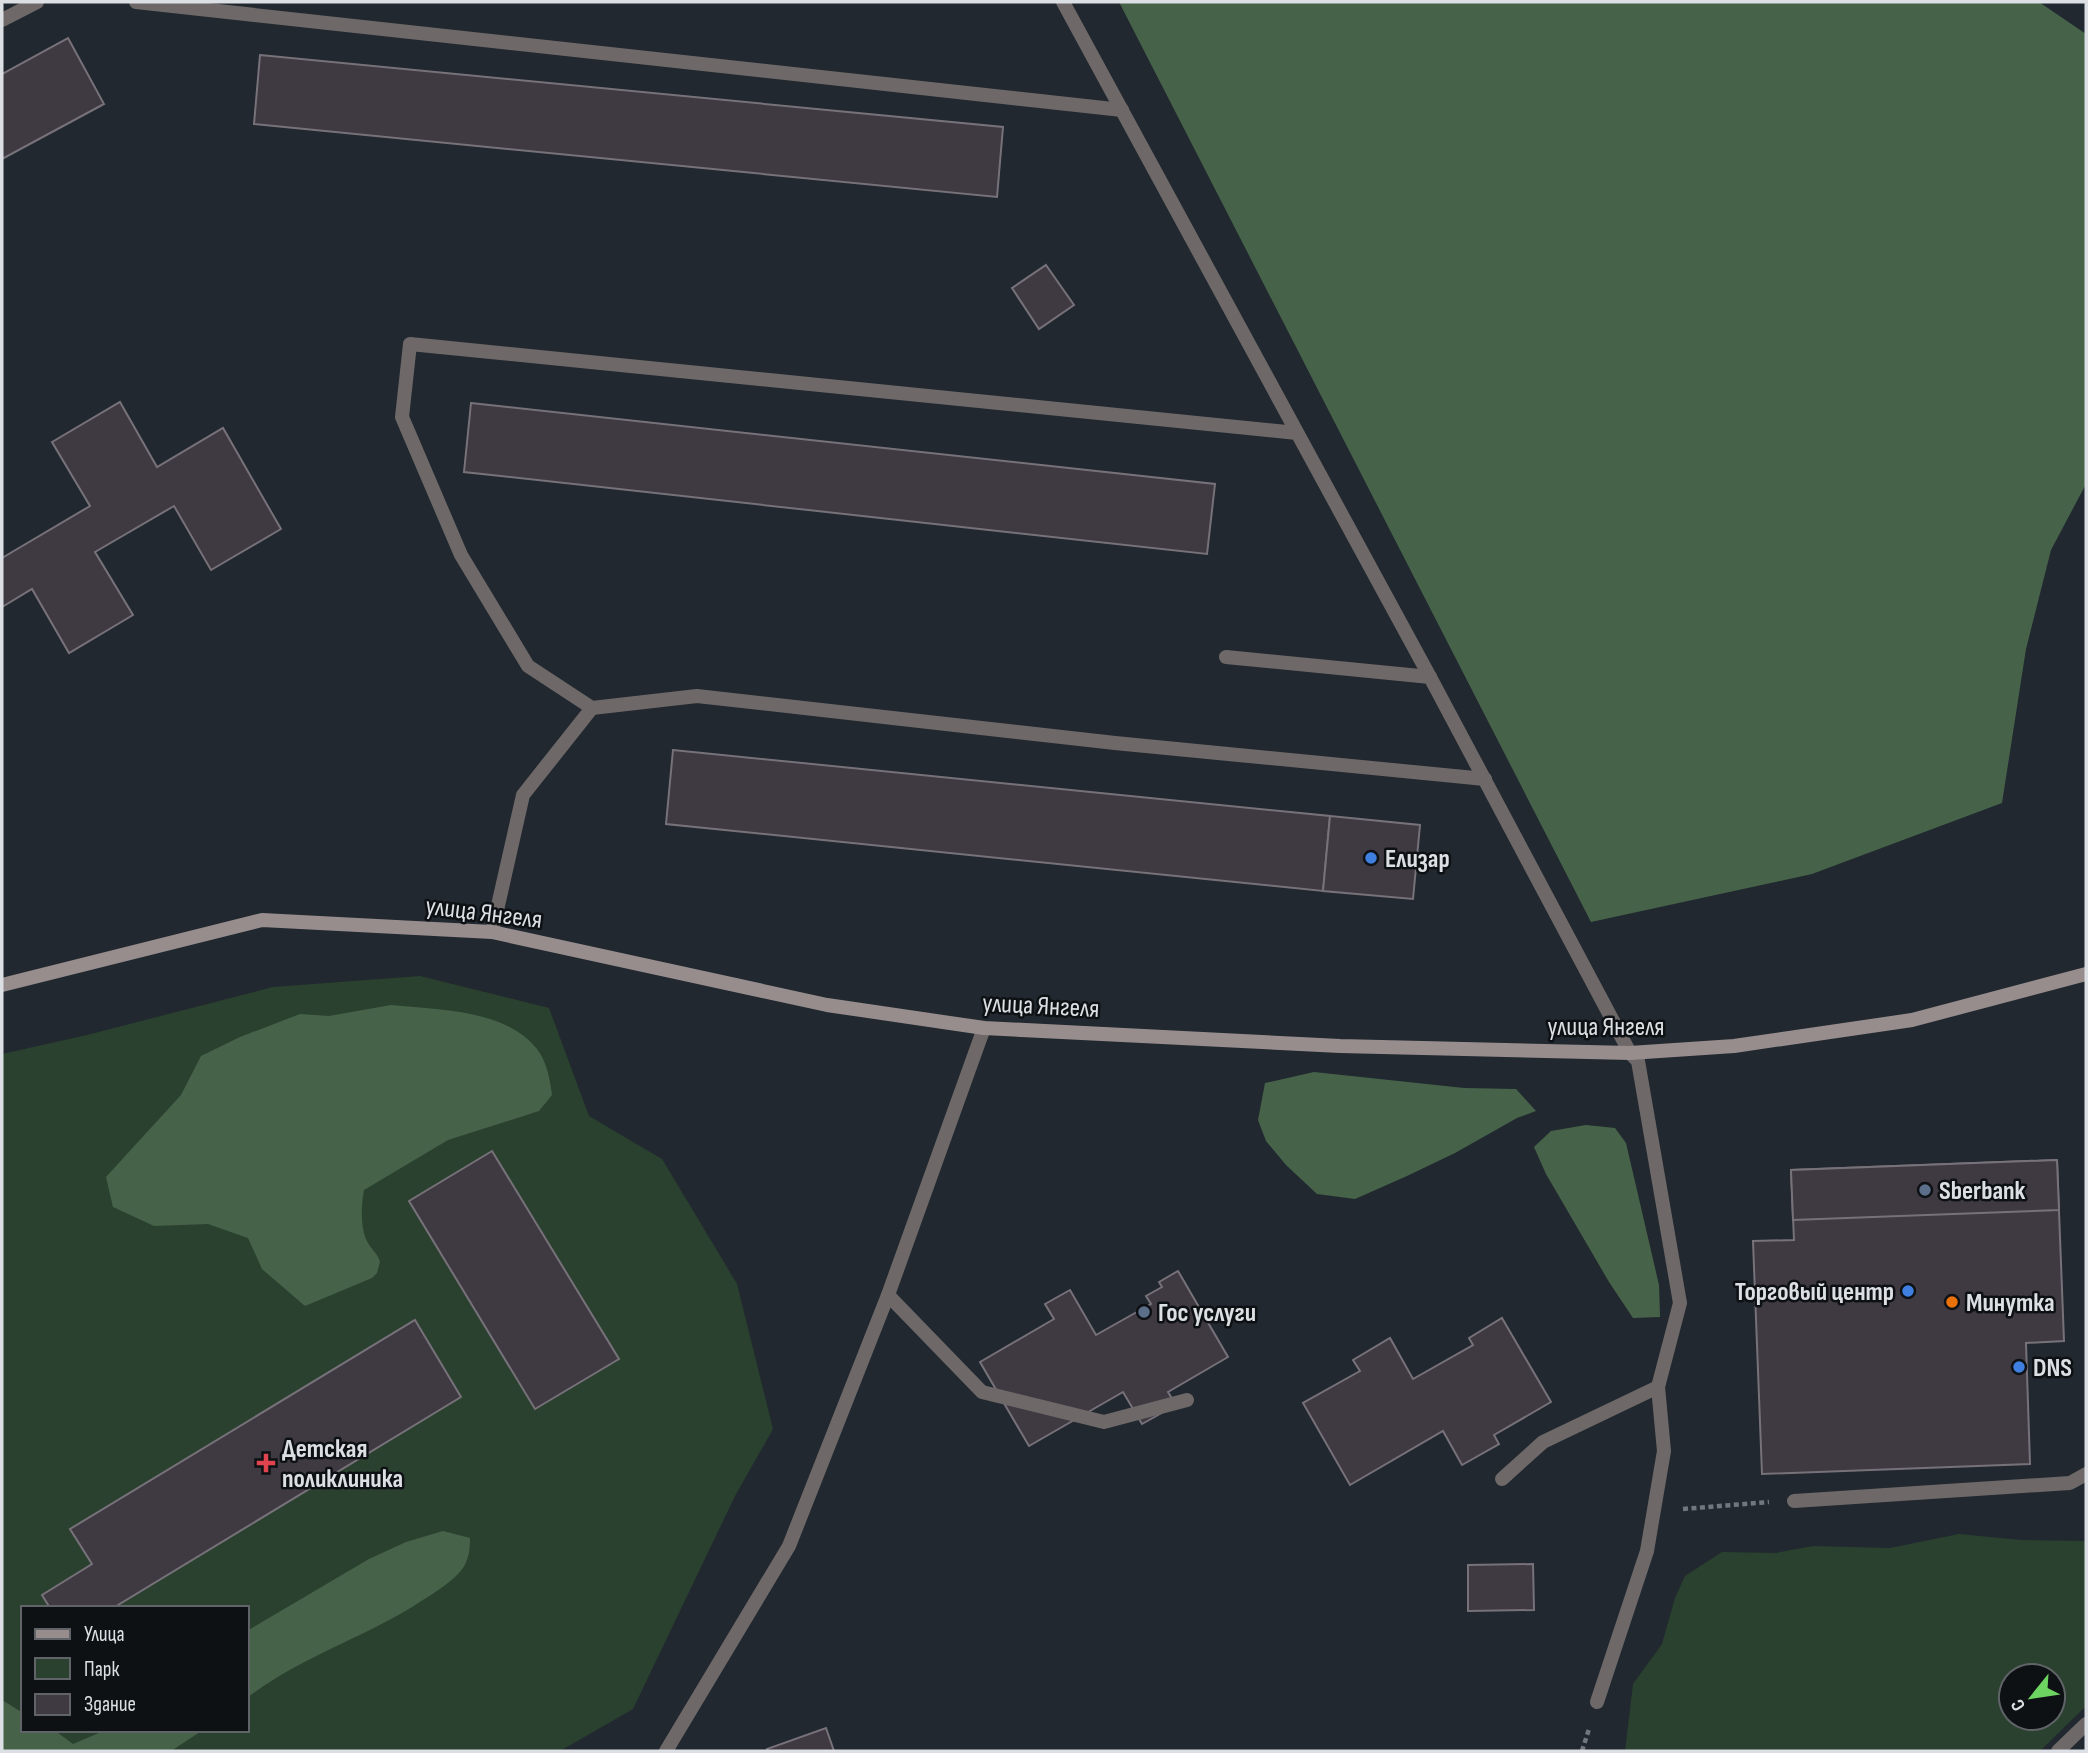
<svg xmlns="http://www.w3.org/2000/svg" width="2088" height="1753" viewBox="0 0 2088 1753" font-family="'Sofia Sans Condensed',sans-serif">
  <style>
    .green { fill: #2b412f; fill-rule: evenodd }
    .forest { fill: #46634a }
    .building { fill: #3f3942; stroke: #77717a; stroke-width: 2 }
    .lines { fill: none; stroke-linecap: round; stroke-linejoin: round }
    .path { stroke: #71777d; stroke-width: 4.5; stroke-dasharray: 5 3.5; stroke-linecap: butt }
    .lane { stroke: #6e6968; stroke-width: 14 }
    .street { stroke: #6e6968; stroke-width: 14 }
    .secondary { stroke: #978d8d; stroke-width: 14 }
    .shop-dot { fill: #3f7fe0; stroke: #0e1114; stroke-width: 2.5 }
    .service-dot { fill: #5c6f8a; stroke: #0e1114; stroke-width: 2.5 }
    .food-dot { fill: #e8710a; stroke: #0e1114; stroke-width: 2.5 }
    .health-dot { fill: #e0444e; stroke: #0e1114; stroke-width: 2.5 }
    .labels { text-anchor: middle; stroke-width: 5; stroke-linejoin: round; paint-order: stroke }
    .poi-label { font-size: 26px; font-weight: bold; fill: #dce0e5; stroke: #0e1114; text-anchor: start }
    .street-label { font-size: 26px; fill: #dce0e5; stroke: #0e1114 }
  </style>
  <rect width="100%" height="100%" fill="#21282f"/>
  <g class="green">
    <path d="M420,976L549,1008L589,1116L662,1159L737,1284L773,1429L735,1496L633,1709L560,1751H2V1054L87,1035L273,987ZM23,1608H247V1730H23Z"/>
    <path d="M1959,1534L2021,1540L2086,1541V1706L2040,1751H1625L1633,1684L1662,1644L1675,1598L1685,1576L1722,1552L1776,1553L1813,1546L1890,1548ZM2011,1676H2053V1718H2011Z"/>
  </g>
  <g class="forest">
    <polygon points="1119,2 2039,2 2086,34 2086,484 2051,550 2026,649 2002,803 1812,874 1591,922"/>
    <path d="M391,1005C439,1010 505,1009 537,1049C547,1062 550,1080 552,1095L539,1111L448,1140L364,1190C361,1205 360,1230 368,1243C372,1250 378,1254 380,1262L377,1273L372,1278L305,1306L262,1269L248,1238L208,1224L154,1226L113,1207L106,1177L181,1095L201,1056L240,1037L300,1014L329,1016Z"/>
    <polygon points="1314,1072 1464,1088 1516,1089 1536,1111 1517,1118 1455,1153 1407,1176 1355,1199 1317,1194 1286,1165 1266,1141 1258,1120 1265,1083"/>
    <polygon points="1586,1125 1615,1128 1626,1143 1659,1285 1660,1317 1633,1318 1609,1282 1546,1174 1534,1147 1551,1131"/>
    <path d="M443,1531L470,1538C470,1553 468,1565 456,1576C443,1588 426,1598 412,1607C358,1640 297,1659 247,1698V1631L369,1559L406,1542Z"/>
    <polygon points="2,1700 23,1713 23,1730 54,1730 73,1744 106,1730 203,1730 171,1751 2,1751"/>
  </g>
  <g class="building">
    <polygon points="68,38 104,104 2,159 2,74"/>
    <polygon points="260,55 1003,127 997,197 254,124"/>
    <polygon points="1046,265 1074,305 1039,329 1012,288"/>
    <polygon points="120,402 157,467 223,428 281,529 211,570 174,506 95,552 133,615 69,653 32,589 2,607 2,558 90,506 52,442"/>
    <polygon points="471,403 1215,484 1207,554 464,472"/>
    <polygon points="673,750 1330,816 1323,891 666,824"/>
    <polygon points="1330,816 1420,825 1413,899 1323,891"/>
    <polygon points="492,1151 619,1359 535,1409 409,1201"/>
    <polygon points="2057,1160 2064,1341 2026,1343 2030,1464 1762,1474 1753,1241 1794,1240 1791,1170"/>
    <polygon points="2057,1160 2059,1210 1793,1220 1791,1170"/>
    <polygon points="1178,1271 1228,1357 1168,1392 1176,1405 1142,1424 1123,1392 1029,1446 980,1362 1054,1319 1045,1304 1070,1290 1096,1335 1151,1304 1146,1296 1162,1287 1159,1282"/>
    <polygon points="1502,1318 1551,1402 1494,1435 1499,1444 1462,1465 1443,1431 1350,1485 1303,1403 1360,1371 1353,1360 1390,1338 1413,1379 1473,1345 1469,1338"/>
    <polygon points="415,1320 461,1397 113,1608 50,1608 42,1595 92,1564 70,1529"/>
    <polygon points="1533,1564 1534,1610 1468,1611 1468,1565"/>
    <polygon points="826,1728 834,1751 768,1751 767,1749"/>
  </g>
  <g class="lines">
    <g class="path">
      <polyline points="1683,1509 1769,1502"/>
      <polyline points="1582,1751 1589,1729"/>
    </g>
    <g class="lane">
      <polyline points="136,2 1122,110"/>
      <polyline points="1063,2 1430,677 1630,1053 1638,1061 1680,1303 1658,1387 1543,1442 1502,1479"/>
      <polyline points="2,20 37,2"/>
      <polyline points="1297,433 410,344 402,417 461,555 528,666 592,708 697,696 1115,743 1485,779"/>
      <polyline points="1226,657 1430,677"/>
      <polyline points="492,932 523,795 592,708"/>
      <polyline points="888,1295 982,1392 1104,1422 1187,1400"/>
      <polyline points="1794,1501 2070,1483 2086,1474"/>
      <polyline points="1597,1702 1647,1551 1664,1451 1658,1387"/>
      <polyline points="2058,1751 2086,1724"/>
    </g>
    <polyline class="street" points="666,1751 789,1546 888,1295 984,1028"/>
    <polyline class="secondary" points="2,985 262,920 492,932 827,1005 984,1028 1340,1046 1630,1053 1734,1046 1912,1020 2086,974"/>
  </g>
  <g class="shop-dot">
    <circle cx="1371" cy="858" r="7"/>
    <circle cx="1908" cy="1291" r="7"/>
    <circle cx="2019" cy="1367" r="7"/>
  </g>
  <g class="service-dot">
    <circle cx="1925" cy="1190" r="7"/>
    <circle cx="1144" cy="1312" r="7"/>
  </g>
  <circle class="food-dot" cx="1952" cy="1302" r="7"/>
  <path class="health-dot" d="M262.5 1452.5h7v7h7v7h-7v7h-7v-7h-7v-7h7z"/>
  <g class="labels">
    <g class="poi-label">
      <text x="1385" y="867">Елизар</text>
      <text x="1939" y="1199">Sberbank</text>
      <text x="1894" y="1300" text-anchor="end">Торговый центр</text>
      <text x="1966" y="1311">Минутка</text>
      <text x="1158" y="1321">Гос услуги</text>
      <text x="2033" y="1376">DNS</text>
      <text x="282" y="1457">Детская<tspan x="282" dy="30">поликлиника</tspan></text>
    </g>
    <g class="street-label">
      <text transform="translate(484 912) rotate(7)" y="9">улица Янгеля</text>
      <text transform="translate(1041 1005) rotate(3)" y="9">улица Янгеля</text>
      <text x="1606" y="1035">улица Янгеля</text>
    </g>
  </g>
  <rect width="2088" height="1753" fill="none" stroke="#dce0e5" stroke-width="7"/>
  <rect x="21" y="1606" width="228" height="126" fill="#0e1114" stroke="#606468" stroke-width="2"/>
  <rect x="35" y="1629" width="35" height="10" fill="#978d8d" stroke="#606468" stroke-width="2"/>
  <text x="84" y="1641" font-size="21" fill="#dce0e5">Улица</text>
  <rect x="35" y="1658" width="35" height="21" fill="#2b412f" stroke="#606468" stroke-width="2"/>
  <text x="84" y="1676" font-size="21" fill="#dce0e5">Парк</text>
  <rect x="35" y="1694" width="35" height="21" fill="#3f3942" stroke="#606468" stroke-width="2"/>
  <text x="84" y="1711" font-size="21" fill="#dce0e5">Здание</text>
  <g transform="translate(2032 1697) rotate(240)"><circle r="33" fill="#0e1114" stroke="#606468" stroke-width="2"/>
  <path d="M0-5L12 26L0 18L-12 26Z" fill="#6dd361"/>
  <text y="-10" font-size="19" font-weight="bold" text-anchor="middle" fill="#dce0e5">С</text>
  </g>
</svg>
